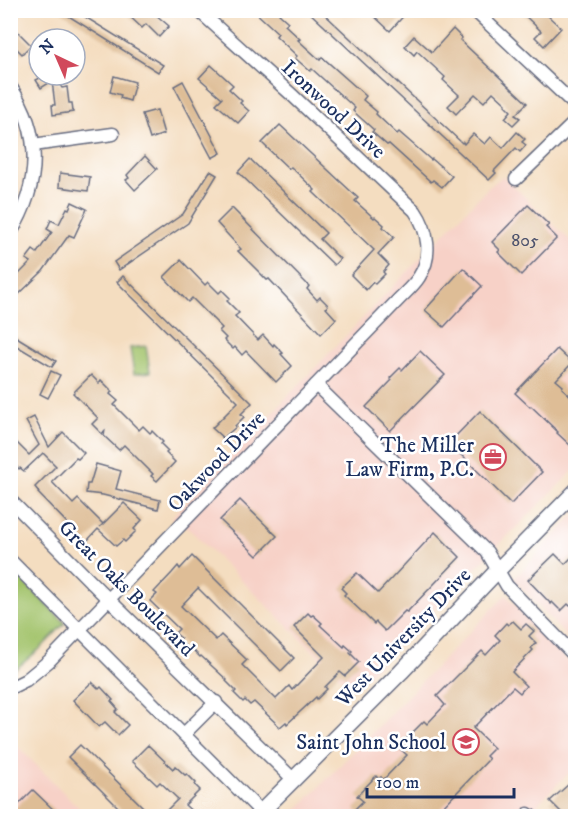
<svg xmlns="http://www.w3.org/2000/svg" width="586" height="827" viewBox="0 0 586 827" font-family="'IM FELL DW Pica',serif">
  <style>
    .built { fill: #f7d1c7 }
    .green { fill: #a2c36b; stroke: #5e7964; stroke-width: 1.5 }
    .building { fill: #debd96 }
    .lines { fill: none; stroke-linecap: round; stroke-linejoin: round }
    .minor-casing { stroke: #676c80; stroke-width: 15 }
    .major-casing { stroke: #676c80; stroke-width: 18 }
    .minor { stroke: #fff; stroke-width: 12 }
    .major { stroke: #fff; stroke-width: 15 }
    .labels { text-anchor: middle; stroke-width: 5; stroke-linejoin: round; paint-order: stroke }
    .number-label { font-size: 18px; fill: #4c526c }
    .street-label { font-size: 21px; fill: #1b2f5e; stroke: #fff }
    .poi-label { font-size: 21px; fill: #1b2f5e; stroke: #fff; text-anchor: end }
  </style>
  <rect width="100%" height="100%" fill="#fff"/>
  <filter id="ink" filterUnits="userSpaceOnUse"><feTurbulence type="fractalNoise" baseFrequency=".0167" numOctaves="2"/><feDisplacementMap in="SourceGraphic" scale="12" xChannelSelector="R" yChannelSelector="G"/><feConvolveMatrix kernelMatrix="1 2 1 2 8 2 1 2 1" color-interpolation-filters="sRGB"/></filter>
  <filter id="wash" filterUnits="userSpaceOnUse"><feTurbulence type="fractalNoise" baseFrequency=".008" numOctaves="4" result="noise"/><feDisplacementMap in="SourceGraphic" scale="24" xChannelSelector="R" yChannelSelector="G"/><feGaussianBlur stdDeviation="1.35" result="paint"/><feColorMatrix in="noise" values="0 0 0 0 0 0 0 0 0 0 0 0 0 0 0 0 0 1.4 0 .05"/><feComposite in="paint" operator="in"/></filter>
  <g filter="url(#wash)">
    <rect width="100%" height="100%" fill="#f4ddc0"/>
    <g class="built">
      <polygon points="503,176 575,245 575,469 353,690 189,529 171,518 487,189"/>
      <polygon points="575,514 575,646 514,579"/>
      <polygon points="506,595 575,669 575,767 525,816 291,816"/>
      <polygon points="11,740 87,816 11,816"/>
    </g>
    <g class="green">
      <polygon points="146,346 150,372 134,374 130,348"/>
      <polygon points="10,568 65,623 41,648 11,673"/>
    </g>
    <g id="blocks">
      <g class="building">
        <polygon points="59,10 74,10 163,65 158,72"/>
        <polygon points="123,10 148,10 154,15 155,14 169,26 159,37 146,24 142,28"/>
        <polygon points="253,10 283,10 279,14 288,22 285,25 300,39 298,40 320,60 322,57 366,96 363,100 377,112 376,114 397,134 399,132 431,160 432,159 452,176 442,187 433,180 431,182 389,144 387,145 372,132 374,130 353,111 355,108 312,69 310,71 295,58 297,56 276,36 278,33"/>
        <polygon points="307,10 320,10 462,143 463,142 464,144 473,134 485,144 491,137 503,148 517,132 525,139 522,142 526,145 520,152 516,148 494,171 496,173 489,180"/>
        <polygon points="377,10 409,10 390,31 373,15"/>
        <polygon points="519,10 551,10 547,15 561,28 544,46 535,37 541,31"/>
        <polygon points="10,24 31,45 22,54 10,42"/>
        <polygon points="453,29 462,38 460,40 527,103 515,115 520,118 513,125 505,118 511,111 505,105 506,104 493,92 484,102 475,94 456,114 448,106 459,95 443,80 445,77 417,51 414,55 405,46 414,36 432,52"/>
        <polygon points="39,57 39,75 62,75 56,79 62,88 67,87 69,103 72,103 73,112 53,115 52,105 55,105 52,81 41,88 36,80 40,78 30,63"/>
        <polygon points="211,65 233,85 229,89 242,101 240,103 249,111 238,123 216,104 222,98 199,78"/>
        <polygon points="114,76 135,82 130,101 120,98 121,95 110,92"/>
        <polygon points="183,81 221,153 212,158 174,86"/>
        <polygon points="157,110 164,134 150,139 142,114"/>
        <polygon points="280,125 358,198 355,201 374,218 375,217 384,225 383,227 394,237 378,254 389,265 383,272 385,274 375,284 373,282 366,290 351,275 374,250 313,192 315,190 291,167 289,169 262,143"/>
        <polygon points="145,156 157,169 135,190 126,180 129,178 127,175"/>
        <polygon points="250,159 326,233 320,239 340,259 334,265 238,172"/>
        <polygon points="210,171 217,175 188,223 119,270 114,262 183,214"/>
        <polygon points="60,173 90,177 88,191 59,187"/>
        <polygon points="72,202 87,209 74,237 69,235 43,271 17,296 10,289 10,273 15,278 31,262 26,259 33,250 37,253 52,232 47,229 51,220 59,224 67,208 69,209"/>
        <polygon points="528,205 549,225 546,227 557,238 521,275 498,252 500,250 492,242"/>
        <polygon points="232,208 309,286 307,289 317,300 320,297 328,305 326,308 336,319 321,334 269,279 267,280 238,251 241,249 217,223"/>
        <polygon points="181,260 205,285 208,282 219,293 222,290 230,298 227,301 239,313 235,316 258,340 263,335 273,346 274,344 283,353 281,354 292,366 276,382 246,351 242,355 235,347 233,349 224,340 226,338 219,331 222,328 192,298 188,302 164,277"/>
        <polygon points="463,268 482,286 444,327 425,310"/>
        <polygon points="123,276 252,403 241,414 244,417 235,426 236,427 223,438 212,428 238,402 117,282"/>
        <polygon points="10,333 56,361 52,367 10,342"/>
        <polygon points="557,349 572,363 556,380 563,386 562,388 576,401 576,441 571,446 557,433 558,432 531,406 530,407 515,393"/>
        <polygon points="420,351 445,375 390,431 366,407 392,380 390,378 400,368 402,370"/>
        <polygon points="51,371 60,375 48,398 40,394"/>
        <polygon points="91,375 99,383 101,380 112,391 110,394 118,401 114,405 139,430 143,426 150,433 152,431 163,442 161,444 168,451 166,453 175,462 157,481 151,476 153,474 124,445 119,450 104,436 105,430 102,434 92,424 98,418 73,393"/>
        <polygon points="480,411 542,472 511,504 449,443"/>
        <polygon points="34,417 49,447 63,432 84,453 78,459 76,458 52,482 73,504 78,499 103,524 100,527 124,503 142,520 134,529 136,531 125,542 123,540 116,546 98,529 86,542 80,536 78,539 65,526 68,524 38,493 39,492 35,487 56,466 43,453 24,471 20,468 19,469 13,463 15,462 10,458 10,436 29,455 39,445 26,421"/>
        <polygon points="96,464 121,471 116,489 160,500 158,509 103,495 86,493 87,484 90,484"/>
        <polygon points="240,500 277,536 257,556 220,520"/>
        <polygon points="435,532 460,557 407,612 405,611 385,631 376,622 374,624 362,612 344,595 346,593 341,588 357,573 378,593"/>
        <polygon points="576,553 576,601 570,606 568,604 561,611 552,602 551,604 528,580 555,554 565,564"/>
        <polygon points="192,556 294,658 281,671 198,588 181,606 216,640 221,635 247,660 242,665 276,699 289,686 292,690 324,657 294,627 308,613 311,616 313,615 322,623 320,625 344,647 345,645 352,651 350,653 359,662 345,676 340,672 325,687 327,689 317,699 316,697 287,724 286,722 280,727 254,702 250,705 245,700 243,702 234,693 236,691 226,681 227,680 201,656 200,657 191,648 189,650 179,640 181,638 175,633 179,629 150,601 157,594 154,592 172,573 178,566 180,569"/>
        <polygon points="513,621 521,629 526,624 534,631 529,636 536,643 531,648 533,650 512,672 526,686 520,693 513,687 473,728 494,748 486,756 489,759 438,812 442,816 362,816 355,809 363,801 357,796 376,776 379,779 381,777 383,780 407,755 398,747 424,721 427,724 445,705 437,696 482,651 486,655 500,640 495,635 506,623 508,625"/>
        <polygon points="92,682 99,689 101,687 113,700 111,701 118,709 115,712 128,725 118,735 105,722 99,727 73,700"/>
        <polygon points="80,745 143,807 134,816 127,816 68,757"/>
        <polygon points="148,745 173,769 175,766 185,775 187,774 196,783 195,785 200,790 185,805 197,816 161,816 178,799 160,782 157,785 132,761"/>
        <polygon points="569,784 576,792 576,816 565,816 550,801"/>
        <polygon points="33,790 60,816 10,816 10,813"/>
      </g>
    </g>
  </g>
  <g filter="url(#ink)">
    <use href="#blocks" fill-opacity="0" stroke="#676c80" stroke-width="1.5"/>
    <g class="lines">
      <defs>
        <g id="minor">
          <polyline points="474,10 576,106"/>
          <path d="M10,86C43,135 40,185 10,234"/>
          <polyline points="33,145 113,134"/>
          <polyline points="516,179 576,121"/>
          <polyline points="316,385 487,552 507,586 576,657"/>
          <polyline points="10,500 100,591 294,780"/>
          <polyline points="10,560 261,812"/>
          <path d="M10,688L26,680L49,661L400,298C407,291 414,285 419,277C433,256 428,230 415,211L292,95L198,10"/>
          <polyline points="184,734 216,702"/>
          <polyline points="528,814 531,816"/>
        </g>
        <polyline id="major" points="257,816 401,672 498,570 576,491"/>
      </defs>
      <use href="#minor" class="minor-casing"/>
      <use href="#major" class="major-casing"/>
      <use href="#minor" class="minor"/>
      <use href="#major" class="major"/>
    </g>
  </g>
  <defs>
    <symbol id="office-ring" viewBox="-11 -11 22 22"><circle r="9.5" fill="#fff" stroke="#d1495b" stroke-width="1.5"/><path d="M-6-3h4V-5.5h4V-3h4V5H-6ZM-1-4.5V-3h2v-1.5ZM-6 0V1H6V0Z" fill="#d1495b"/></symbol>
    <symbol id="school-ring" viewBox="-11 -11 22 22"><circle r="9.5" fill="#fff" stroke="#d1495b" stroke-width="1.5"/><path d="M0-5L7-2L0 1L-7-2ZM-4 1L0 2.5L4 1V4Q0 6-4 4Z" fill="#d1495b"/></symbol>
  </defs>
  <g fill-rule="evenodd">
    <use href="#office-ring" x="478" y="442" width="30" height="30"/>
    <use href="#school-ring" x="451" y="727" width="30" height="30"/>
  </g>
  <g class="labels">
    <g class="number-label">
      <text x="525" y="246">805</text>
    </g>
    <g class="street-label">
      <text transform="translate(334 109) rotate(43)" y="7">Ironwood Drive</text>
      <text transform="translate(216 461) rotate(-46)" y="7">Oakwood Drive</text>
      <text transform="translate(127 588) rotate(45)" y="7">Great Oaks Boulevard</text>
      <text transform="translate(403 637) rotate(-46)" y="7">West University Drive</text>
    </g>
    <g class="poi-label">
      <text x="474" y="452">The Miller<tspan x="474" dy="24">Law Firm, P.C.</tspan></text>
      <text x="446" y="749">Saint John School</text>
    </g>
  </g>
  <rect width="586" height="827" fill="none" stroke="#fff" stroke-width="36"/>
  <g transform="translate(57 57) rotate(316)"><circle r="28" fill="#ffffff" stroke="#a4acbf" stroke-width="1.5"/>
  <path d="M0-4.5L10 22L0 15L-10 22Z" fill="#d1495b"/>
  <text y="-9" font-size="16" font-weight="bold" text-anchor="middle" fill="#1b2f5e">N</text>
  </g>
  <path d="M367 788v9h147v-9" fill="none" stroke="#1b2f5e" stroke-width="3"/>
  <text x="376" y="788" font-size="18" fill="#1b2f5e" stroke="#ffffff" stroke-width="4.5" paint-order="stroke">100 m</text>
</svg>
